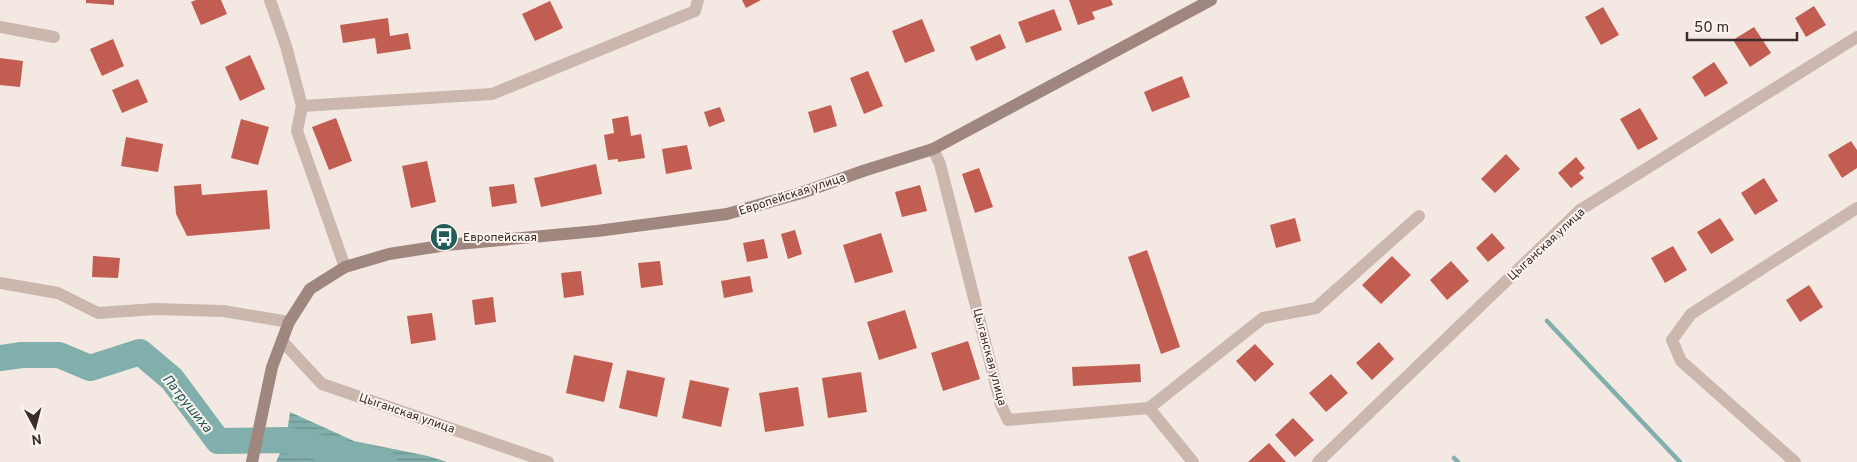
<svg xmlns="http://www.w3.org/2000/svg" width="1857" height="462" viewBox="0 0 1857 462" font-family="Overpass,sans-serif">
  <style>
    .water { fill: url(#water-rules) }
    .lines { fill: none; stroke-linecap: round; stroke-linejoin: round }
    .stream { stroke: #81afab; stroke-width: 4.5 }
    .river { stroke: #81afab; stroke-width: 26 }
    .building { fill: #c25d51 }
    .street { stroke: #cbb7ad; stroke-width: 12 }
    .secondary { stroke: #9f867f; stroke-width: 12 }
    .labels { text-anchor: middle; stroke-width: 4; stroke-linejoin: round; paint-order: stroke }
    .street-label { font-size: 12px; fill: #3a2e2c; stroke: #faf3ee }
    .poi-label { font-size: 12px; fill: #3a2e2c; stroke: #faf3ee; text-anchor: start }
    .water-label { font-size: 14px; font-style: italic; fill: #225b57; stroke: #faf3ee }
  </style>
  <defs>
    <pattern id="water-rules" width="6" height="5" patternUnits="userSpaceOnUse" patternTransform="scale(1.25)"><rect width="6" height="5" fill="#81afab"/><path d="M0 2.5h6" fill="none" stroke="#6b8f8b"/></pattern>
  </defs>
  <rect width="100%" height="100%" fill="#f3e9e2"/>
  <polygon class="water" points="290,412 354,441 428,456 447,462 276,462 286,440"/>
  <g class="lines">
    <g class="stream">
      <polyline points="1547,321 1680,462"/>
      <polyline points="1454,458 1458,462"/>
    </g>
    <polyline class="river" points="0,358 22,355 59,355 90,368 140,352 172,379 218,441 286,440 384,462"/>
  </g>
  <g class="building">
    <polygon points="86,0 114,0 114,5 86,3"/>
    <polygon points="196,0 221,0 227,14 201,25 191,2"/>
    <polygon points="742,0 761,0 746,8"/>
    <polygon points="1069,0 1111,0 1113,5 1092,12 1095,19 1078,25"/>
    <polygon points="550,1 563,28 535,41 522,14"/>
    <polygon points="1814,6 1826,25 1806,37 1795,18"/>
    <polygon points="1603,7 1619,35 1601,45 1585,17"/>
    <polygon points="1054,9 1062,30 1026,43 1018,22"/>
    <polygon points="388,18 390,36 408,33 411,49 377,54 375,38 343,43 340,25"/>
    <polygon points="922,19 935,51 905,63 892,31"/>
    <polygon points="1754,27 1771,53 1750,67 1733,40"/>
    <polygon points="1000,34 1006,48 976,61 970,47"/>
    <polygon points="113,39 124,66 102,76 90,49"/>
    <polygon points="250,55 265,89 240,101 225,67"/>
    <polygon points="0,58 23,61 20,87 0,85"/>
    <polygon points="1714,62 1728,83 1705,97 1692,77"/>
    <polygon points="868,71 883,106 864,114 850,78"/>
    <polygon points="1182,76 1190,97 1152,112 1144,92"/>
    <polygon points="138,79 148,102 122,113 112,90"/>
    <polygon points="831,105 837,126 814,133 808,112"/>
    <polygon points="720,107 725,121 709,127 704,112"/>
    <polygon points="1640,108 1658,139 1638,150 1620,119"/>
    <polygon points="628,116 631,136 641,134 645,158 618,162 618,159 608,160 604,135 614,133 612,119"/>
    <polygon points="336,118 352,161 329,170 312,127"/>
    <polygon points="241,119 269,127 258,165 231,158"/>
    <polygon points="126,137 163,144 158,172 121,166"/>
    <polygon points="1851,141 1857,150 1857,168 1842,178 1828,155"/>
    <polygon points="687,145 692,169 666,174 662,149"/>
    <polygon points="1506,154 1520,169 1495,193 1481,179"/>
    <polygon points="1576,157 1585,168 1579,173 1584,178 1571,188 1558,173"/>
    <polygon points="427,161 436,202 411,208 402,166"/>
    <polygon points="596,164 602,194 541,207 534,178"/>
    <polygon points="979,168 993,207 975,213 962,174"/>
    <polygon points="1764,178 1778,201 1755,215 1741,193"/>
    <polygon points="201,184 202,195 267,190 270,229 187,236 176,214 174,186"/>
    <polygon points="514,184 517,203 492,207 489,187"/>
    <polygon points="920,185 927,211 902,217 895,192"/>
    <polygon points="1295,218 1301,241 1276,248 1270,225"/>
    <polygon points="1720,218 1734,240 1711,254 1697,232"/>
    <polygon points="795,230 802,254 788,259 781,234"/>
    <polygon points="881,233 893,272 855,283 843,245"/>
    <polygon points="1492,233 1505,248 1488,262 1476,248"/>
    <polygon points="764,239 768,258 747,262 743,243"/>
    <polygon points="1673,246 1687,270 1665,283 1651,258"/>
    <polygon points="1147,250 1180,347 1161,354 1128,257"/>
    <polygon points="93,256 120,258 118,278 92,277"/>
    <polygon points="1392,256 1411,275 1381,304 1362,285"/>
    <polygon points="660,261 663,285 641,288 638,263"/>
    <polygon points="1451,261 1469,281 1447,300 1430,280"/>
    <polygon points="581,271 584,295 564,298 561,273"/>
    <polygon points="750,276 753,292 724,298 721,281"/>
    <polygon points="1809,285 1823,307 1800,322 1786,300"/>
    <polygon points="493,297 496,322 475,325 472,300"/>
    <polygon points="905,310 917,348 879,360 867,322"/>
    <polygon points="432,313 436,340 411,344 407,316"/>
    <polygon points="968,341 980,379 943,391 931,353"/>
    <polygon points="1379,342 1394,359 1372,380 1356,363"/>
    <polygon points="1255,344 1274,364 1255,382 1236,361"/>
    <polygon points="574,355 613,363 604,402 566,393"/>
    <polygon points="1140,364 1141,382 1073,386 1072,367"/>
    <polygon points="627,370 665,378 657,417 619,408"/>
    <polygon points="861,372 867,412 828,418 822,378"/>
    <polygon points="1331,374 1348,393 1326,412 1309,393"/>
    <polygon points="690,380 729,388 721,427 682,418"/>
    <polygon points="798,387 804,426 765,432 759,393"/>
    <polygon points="1293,418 1314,440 1295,457 1275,435"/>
    <polygon points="1269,443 1286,462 1248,462"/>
  </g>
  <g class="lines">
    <g class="street">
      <polyline points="270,0 286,46 302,106 297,131 345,267"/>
      <polyline points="0,27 54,37"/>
      <polyline points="302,106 492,94 695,11 698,0"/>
      <polyline points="933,149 940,164 1001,405 1008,420 1149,408 1193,462"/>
      <polyline points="0,283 58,293 98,313 155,309 223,311 289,322"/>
      <polyline points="282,341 322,384 548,462"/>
      <polyline points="1149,408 1263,318 1316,308 1419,216"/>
      <polyline points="1318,462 1580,210 1857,37"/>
      <polyline points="1795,462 1681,361 1672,340 1691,314 1857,208"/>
    </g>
    <polyline class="secondary" points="252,462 272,367 289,322 310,289 345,267 389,254 447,245 597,231 727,214 801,193 863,171 933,149 1211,0"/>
  </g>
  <defs>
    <symbol id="bus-disc" viewBox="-11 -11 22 22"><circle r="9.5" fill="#225b57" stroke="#faf3ee"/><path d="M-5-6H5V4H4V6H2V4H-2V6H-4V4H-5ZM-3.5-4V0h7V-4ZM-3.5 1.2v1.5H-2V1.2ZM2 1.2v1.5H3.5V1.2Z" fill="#fff"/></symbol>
  </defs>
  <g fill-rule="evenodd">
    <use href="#bus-disc" x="428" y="221" width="32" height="32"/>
  </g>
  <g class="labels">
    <g class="street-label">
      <text transform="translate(792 194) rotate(-18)" y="4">Европейская улица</text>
      <text transform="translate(1546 244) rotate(-43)" y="4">Цыганская улица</text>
      <text transform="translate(990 357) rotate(75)" y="4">Цыганская улица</text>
      <text transform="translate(407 413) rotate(19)" y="4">Цыганская улица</text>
    </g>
    <g class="poi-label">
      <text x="463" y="241">Европейская</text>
    </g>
    <g class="water-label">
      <text transform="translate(188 403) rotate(51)" y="5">Патрушиха</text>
    </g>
  </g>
  <g transform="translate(35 427) rotate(173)" stroke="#faf3ee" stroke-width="4" paint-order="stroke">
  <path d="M0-4L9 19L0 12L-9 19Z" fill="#3a2e2c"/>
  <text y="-8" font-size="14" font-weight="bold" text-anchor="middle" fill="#3a2e2c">N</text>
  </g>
  <path d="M1687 32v8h110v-8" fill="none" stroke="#3a2e2c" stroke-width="2.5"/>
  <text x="1694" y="32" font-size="15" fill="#3a2e2c" stroke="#faf3ee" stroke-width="4" paint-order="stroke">50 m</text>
</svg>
